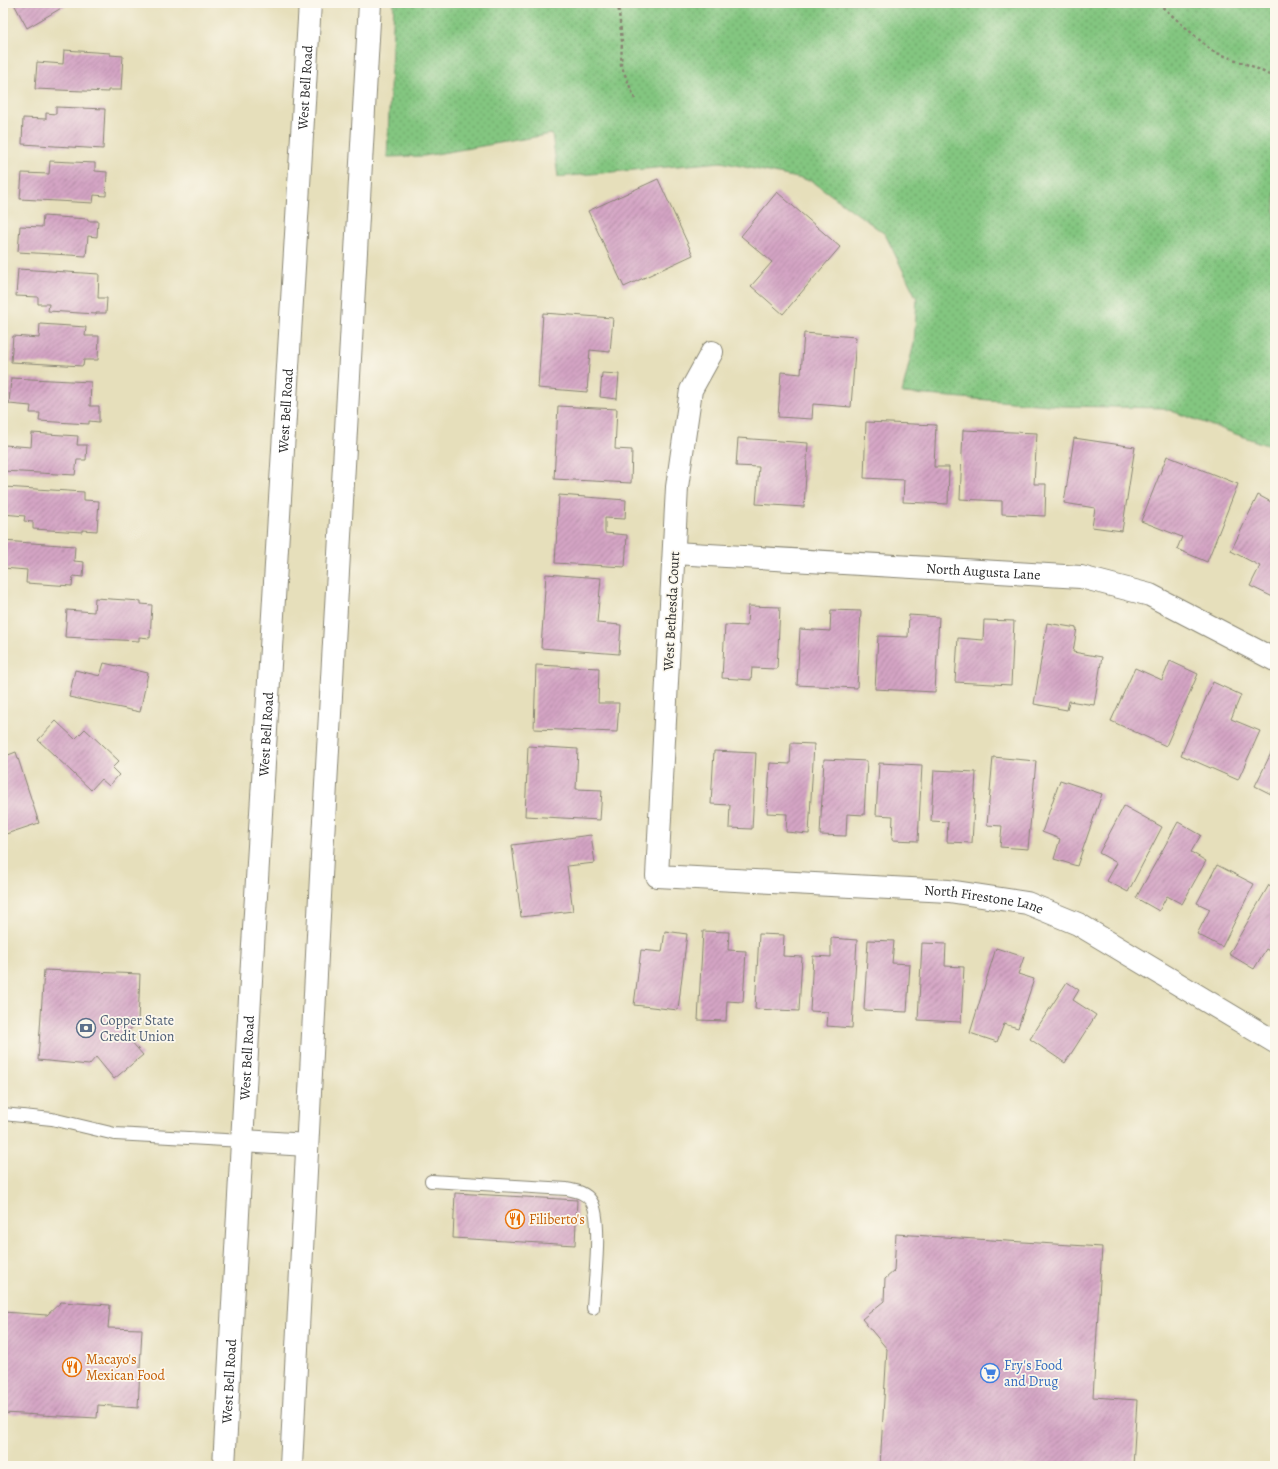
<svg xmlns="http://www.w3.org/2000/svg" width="1278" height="1469" viewBox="0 0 1278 1469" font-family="Alegreya,serif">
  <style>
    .grass { fill: url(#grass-dots); stroke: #577856 }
    .building { fill: url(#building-hatch) }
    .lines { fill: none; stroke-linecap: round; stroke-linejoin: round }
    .lane-casing { stroke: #888573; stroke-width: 14 }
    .street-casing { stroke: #888573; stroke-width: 24 }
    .primary-casing { stroke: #888573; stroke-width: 24 }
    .path { stroke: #888573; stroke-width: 2.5; stroke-dasharray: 3 3; stroke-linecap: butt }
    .lane { stroke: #fff; stroke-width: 12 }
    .street { stroke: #fff; stroke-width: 22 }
    .primary { stroke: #fff; stroke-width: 22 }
    .labels { text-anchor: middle; stroke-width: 3.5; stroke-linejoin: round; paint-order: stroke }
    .street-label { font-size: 14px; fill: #2b2b2b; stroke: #fbf7ec }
    .service-label { font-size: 14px; fill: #4e5e75; stroke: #fbf7ec; text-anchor: start }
    .food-label { font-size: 14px; fill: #c56008; stroke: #fbf7ec; text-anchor: start }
    .shop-label { font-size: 14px; fill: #366cbe; stroke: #fbf7ec; text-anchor: start }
  </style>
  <defs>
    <pattern id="grass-dots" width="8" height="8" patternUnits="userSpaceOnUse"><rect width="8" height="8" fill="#83c680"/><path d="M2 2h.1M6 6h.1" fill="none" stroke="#6ba169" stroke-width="1.8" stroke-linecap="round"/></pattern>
    <pattern id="building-hatch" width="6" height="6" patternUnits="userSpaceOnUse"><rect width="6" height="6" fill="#d4a4c4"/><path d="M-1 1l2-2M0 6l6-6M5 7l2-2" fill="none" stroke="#ac869f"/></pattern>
  </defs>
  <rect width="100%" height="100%" fill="#fbf7ec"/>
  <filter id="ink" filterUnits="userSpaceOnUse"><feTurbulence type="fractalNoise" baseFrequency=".025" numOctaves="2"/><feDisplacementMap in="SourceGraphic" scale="8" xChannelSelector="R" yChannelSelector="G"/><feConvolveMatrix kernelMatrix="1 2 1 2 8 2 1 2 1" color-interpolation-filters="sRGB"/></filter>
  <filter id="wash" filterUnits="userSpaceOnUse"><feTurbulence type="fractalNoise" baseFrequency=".012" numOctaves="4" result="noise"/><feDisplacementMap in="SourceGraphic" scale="16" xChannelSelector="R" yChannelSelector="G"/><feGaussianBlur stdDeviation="0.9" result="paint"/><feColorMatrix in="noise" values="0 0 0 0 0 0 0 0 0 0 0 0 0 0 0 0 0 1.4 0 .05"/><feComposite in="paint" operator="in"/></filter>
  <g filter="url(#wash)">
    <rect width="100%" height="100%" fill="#e6dfbb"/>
    <polygon class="grass" points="394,3 1275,3 1275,448 1163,408 1061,406 902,393 914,343 917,299 885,234 812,181 721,162 558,177 552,134 424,156 387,157"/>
    <g id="blocks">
      <g class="building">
        <polygon points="17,3 70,3 27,28 14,4"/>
        <polygon points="64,50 110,53 110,55 123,56 121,90 108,90 108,92 35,89 37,62 63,64"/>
        <polygon points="56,107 105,109 103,149 22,144 23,118 46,119 46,113 56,114"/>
        <polygon points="50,161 95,163 95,171 107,172 106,196 94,195 93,203 20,199 22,173 49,174"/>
        <polygon points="658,179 693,255 624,287 588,211"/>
        <polygon points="777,192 840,247 783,314 751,286 772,262 741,236"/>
        <polygon points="43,216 88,219 88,221 98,221 97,237 88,236 86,256 18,252 20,226 42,227"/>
        <polygon points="18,269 99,274 98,298 107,298 106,313 96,313 96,314 48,311 49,304 38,304 38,297 16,296"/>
        <polygon points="543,313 613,318 610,352 590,350 587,392 538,388"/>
        <polygon points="40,324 86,327 85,336 99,336 98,360 84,360 83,366 11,362 13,336 39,338"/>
        <polygon points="804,333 856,337 851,407 813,404 812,419 778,417 781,372 801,374"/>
        <polygon points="602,373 619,374 617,399 600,397"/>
        <polygon points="11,378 91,382 90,406 99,406 99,422 89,421 89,424 39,421 40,413 30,413 31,406 9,404"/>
        <polygon points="558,406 617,409 615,449 632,450 631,483 554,479"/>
        <polygon points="866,422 936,425 934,467 949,467 948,504 903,502 904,480 864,478"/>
        <polygon points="963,430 1037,433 1034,484 1046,484 1045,516 1002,514 1002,501 960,499"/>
        <polygon points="32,433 78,436 77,445 87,445 86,460 77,460 75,475 3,471 4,445 31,447"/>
        <polygon points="738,438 808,443 804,507 756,504 759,467 736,466"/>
        <polygon points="1074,438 1135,447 1122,531 1092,527 1095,508 1064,503"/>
        <polygon points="1167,456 1238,484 1207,562 1177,549 1182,537 1141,521"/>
        <polygon points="4,487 84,492 84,500 99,501 97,531 82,530 82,532 33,529 33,522 24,521 25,516 3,514"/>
        <polygon points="559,495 626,500 625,519 605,518 605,533 627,535 625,567 555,563"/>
        <polygon points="1258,495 1275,504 1275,598 1250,586 1260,566 1231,551"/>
        <polygon points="3,541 75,546 74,561 84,562 83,577 73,576 72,586 26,583 27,570 3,568"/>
        <polygon points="546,574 601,578 597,623 621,625 619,654 541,648"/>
        <polygon points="95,598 141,601 141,604 152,605 150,638 139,637 139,641 65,637 67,610 94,612"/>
        <polygon points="748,606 780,607 777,669 752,668 751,680 722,678 725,625 747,626"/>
        <polygon points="831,610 861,611 857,688 797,685 800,629 830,631"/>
        <polygon points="909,615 939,617 935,692 875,689 878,636 908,637"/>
        <polygon points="984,620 1014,621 1011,685 955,682 958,638 983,640"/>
        <polygon points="1047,623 1077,628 1073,652 1102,657 1094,705 1069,701 1067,710 1034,704"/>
        <polygon points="1170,661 1198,674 1166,746 1111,721 1135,668 1162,680"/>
        <polygon points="104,663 148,673 140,712 69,697 75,670 100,676"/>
        <polygon points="536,665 599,668 598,703 619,703 617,732 534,729"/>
        <polygon points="1213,682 1241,695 1231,719 1260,731 1238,780 1181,755"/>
        <polygon points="56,721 75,739 85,729 119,761 112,768 119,775 109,786 101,779 91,790 38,740"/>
        <polygon points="791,743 814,744 809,834 786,832 787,814 767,813 770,763 790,764"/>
        <polygon points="1275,745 1275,796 1255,786"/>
        <polygon points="528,746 578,749 576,789 602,790 600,820 525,816"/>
        <polygon points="714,751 756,753 752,829 729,828 730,805 711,804"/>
        <polygon points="16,752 39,823 3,835 3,757"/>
        <polygon points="993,757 1036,761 1028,849 1000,847 1002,826 987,825"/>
        <polygon points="824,759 867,761 864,815 847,814 846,836 820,835"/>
        <polygon points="879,763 922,765 918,841 892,840 893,816 876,815"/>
        <polygon points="934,770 976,772 972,843 947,842 948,822 931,821"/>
        <polygon points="1060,780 1102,794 1077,866 1054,859 1060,839 1042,832"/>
        <polygon points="1124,806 1162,827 1128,892 1107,881 1117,863 1099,853"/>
        <polygon points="1178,822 1201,835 1191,852 1206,861 1182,904 1167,896 1159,911 1136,898"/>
        <polygon points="591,835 595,863 567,866 573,911 521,917 512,845"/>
        <polygon points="1217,865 1254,884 1222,947 1197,934 1210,909 1197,903"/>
        <polygon points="1269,885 1275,888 1275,954 1266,949 1254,969 1229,954"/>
        <polygon points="665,931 687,934 678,1010 634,1005 641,950 662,952"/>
        <polygon points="703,931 729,932 728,950 746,951 743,1002 727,1001 726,1021 698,1020"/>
        <polygon points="759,934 784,935 783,956 802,957 799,1011 755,1009"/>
        <polygon points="831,938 857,940 852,1028 827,1026 828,1012 810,1011 813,956 831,957"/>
        <polygon points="868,940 894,941 892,963 910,964 907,1012 864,1010"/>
        <polygon points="922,943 946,944 945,966 964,967 961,1022 918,1020"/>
        <polygon points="996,948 1024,957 1018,974 1034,979 1018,1028 1004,1024 997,1042 970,1033"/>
        <polygon points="44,970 140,974 138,1022 125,1034 143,1055 114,1079 96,1057 89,1065 38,1060"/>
        <polygon points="1067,982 1079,990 1073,1000 1096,1015 1065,1063 1030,1039"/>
        <polygon points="455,1193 577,1200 575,1245 453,1238"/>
        <polygon points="896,1234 1102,1247 1093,1397 1137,1400 1133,1466 880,1466 887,1349 862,1319 884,1301 885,1279 894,1271"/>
        <polygon points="61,1302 110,1305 108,1328 142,1329 138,1408 98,1405 97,1418 3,1413 3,1312 47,1315"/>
      </g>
    </g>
  </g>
  <g filter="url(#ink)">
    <use href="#blocks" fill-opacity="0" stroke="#888573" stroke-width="1"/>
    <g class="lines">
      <defs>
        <g id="lane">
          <polyline points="3,1114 52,1119 115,1134 243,1141"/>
          <path d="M431,1181L567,1189C576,1191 585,1192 591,1201C603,1217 594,1286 593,1308"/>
        </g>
        <g id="street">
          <path id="s1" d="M712,352L691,390L677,487L657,876L949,891L1027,903L1078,924L1275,1042"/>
          <path id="s2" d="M674,553L1081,577L1150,595L1275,660"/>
        </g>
        <g id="primary">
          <polyline points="243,1141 307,1145"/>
          <path id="s3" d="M224,1466L252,962L310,3"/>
          <path d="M291,1466C314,978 342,491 370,3"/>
        </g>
      </defs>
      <use href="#lane" class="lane-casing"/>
      <use href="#street" class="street-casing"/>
      <use href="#primary" class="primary-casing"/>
      <g class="path">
        <polyline points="618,3 622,41 621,65 635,99"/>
        <polyline points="1158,3 1212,51 1254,67 1275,78"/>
      </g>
      <use href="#lane" class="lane"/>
      <use href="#street" class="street"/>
      <use href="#primary" class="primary"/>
    </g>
  </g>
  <defs>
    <symbol id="bank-ring" viewBox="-11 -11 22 22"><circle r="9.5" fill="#fbf7ec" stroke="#5c6f8a" stroke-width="1.5"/><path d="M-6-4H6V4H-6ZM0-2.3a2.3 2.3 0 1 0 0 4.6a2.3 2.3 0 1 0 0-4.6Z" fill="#5c6f8a"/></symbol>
    <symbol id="restaurant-ring" viewBox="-11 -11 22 22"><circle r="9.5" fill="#fbf7ec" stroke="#e8710a" stroke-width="1.5"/><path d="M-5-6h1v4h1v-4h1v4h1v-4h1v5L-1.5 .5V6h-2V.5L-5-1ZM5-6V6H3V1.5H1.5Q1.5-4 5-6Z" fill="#e8710a"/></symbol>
    <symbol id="supermarket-ring" viewBox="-11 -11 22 22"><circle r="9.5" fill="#fbf7ec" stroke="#3f7fe0" stroke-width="1.5"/><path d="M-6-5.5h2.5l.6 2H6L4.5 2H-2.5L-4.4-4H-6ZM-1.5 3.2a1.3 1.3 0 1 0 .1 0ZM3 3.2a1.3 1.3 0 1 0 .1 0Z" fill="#3f7fe0"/></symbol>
  </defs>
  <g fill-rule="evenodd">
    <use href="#bank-ring" x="75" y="1017" width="22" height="22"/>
    <use href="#restaurant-ring" x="504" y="1208" width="22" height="22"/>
    <use href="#restaurant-ring" x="61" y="1356" width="22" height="22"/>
    <use href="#supermarket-ring" x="979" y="1362" width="22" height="22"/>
  </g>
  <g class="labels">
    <g class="street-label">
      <text dy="5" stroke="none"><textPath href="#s3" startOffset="1381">West Bell Road</textPath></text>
      <text dy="5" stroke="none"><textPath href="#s3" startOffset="1057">West Bell Road</textPath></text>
      <text dy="5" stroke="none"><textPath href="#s2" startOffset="310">North Augusta Lane</textPath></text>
      <text transform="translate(671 611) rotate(-87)" y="5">West Bethesda Court</text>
      <text dy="5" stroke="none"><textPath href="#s3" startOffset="733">West Bell Road</textPath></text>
      <text dy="5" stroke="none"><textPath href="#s1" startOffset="859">North Firestone Lane</textPath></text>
      <text dy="5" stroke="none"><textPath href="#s3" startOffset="409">West Bell Road</textPath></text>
      <text dy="5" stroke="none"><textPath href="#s3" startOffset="85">West Bell Road</textPath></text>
    </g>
    <g class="service-label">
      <text x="100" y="1025">Copper State<tspan x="100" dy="16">Credit Union</tspan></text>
    </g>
    <g class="food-label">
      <text x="529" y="1224">Filiberto's</text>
      <text x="86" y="1364">Macayo's<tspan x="86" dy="16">Mexican Food</tspan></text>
    </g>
    <g class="shop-label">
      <text x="1004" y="1370">Fry's Food<tspan x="1004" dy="16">and Drug</tspan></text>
    </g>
  </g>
  <rect width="1278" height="1469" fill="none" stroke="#fbf7ec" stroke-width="16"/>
</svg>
